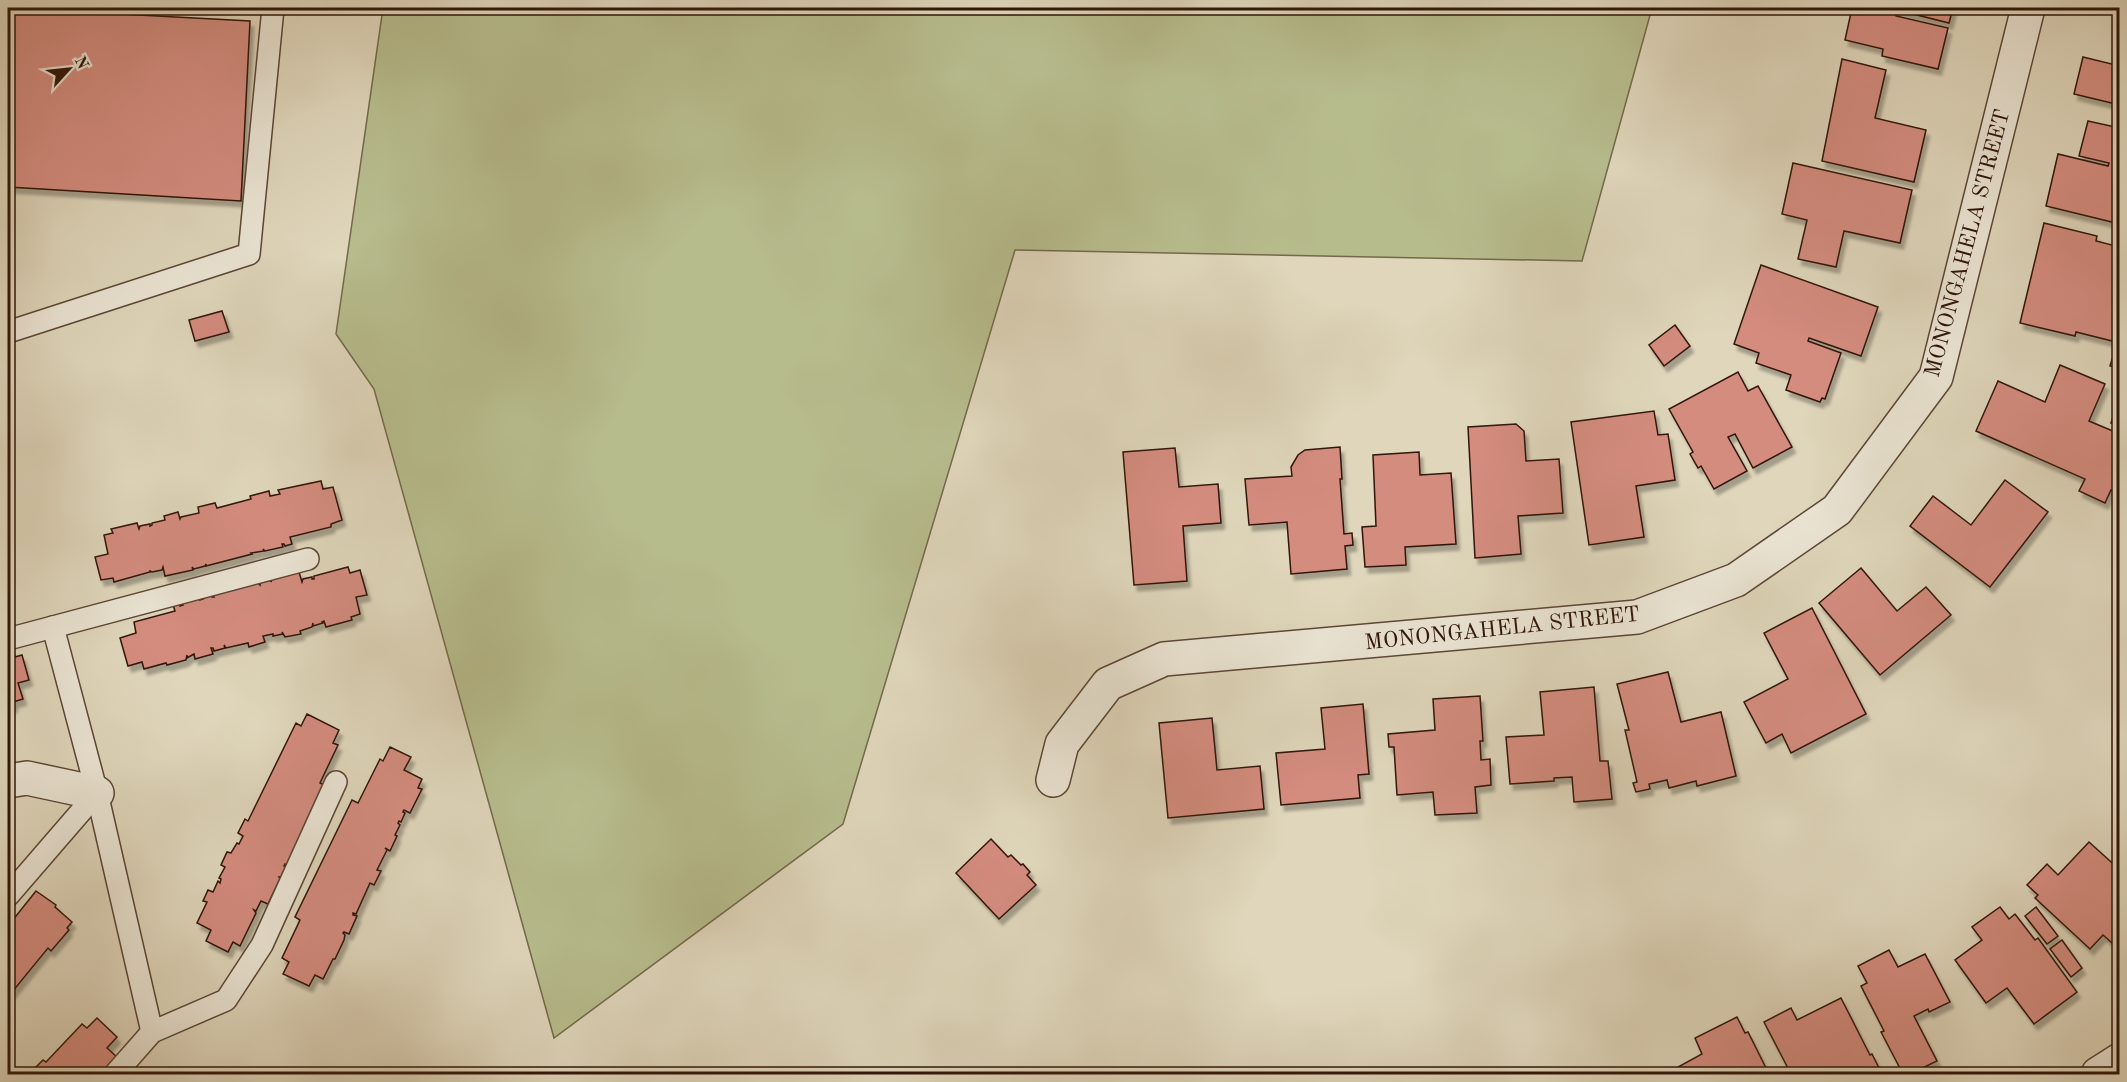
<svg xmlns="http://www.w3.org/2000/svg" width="2127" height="1082" viewBox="0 0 2127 1082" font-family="'Old Standard TT',serif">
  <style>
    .green { fill: #b7bc8d; stroke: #74694b; stroke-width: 1.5 }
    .building { fill: #d48c7f; stroke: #301609; stroke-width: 1.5; filter: url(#shadow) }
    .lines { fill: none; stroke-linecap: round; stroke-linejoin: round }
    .lane-casing { stroke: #5c4636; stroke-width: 24 }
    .street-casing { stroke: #5c4636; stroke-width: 36 }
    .lane { stroke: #eae4d3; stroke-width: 21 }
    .street { stroke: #eae4d3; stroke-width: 33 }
    .labels { text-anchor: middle; stroke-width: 6; stroke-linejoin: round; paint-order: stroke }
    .street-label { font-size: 22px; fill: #301609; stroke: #eae4d3 }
  </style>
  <defs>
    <filter id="shadow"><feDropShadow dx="3.5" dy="6" stdDeviation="1.5" flood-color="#0004"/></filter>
  </defs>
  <rect width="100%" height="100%" fill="#dfd6bb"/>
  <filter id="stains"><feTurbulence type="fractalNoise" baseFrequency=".00333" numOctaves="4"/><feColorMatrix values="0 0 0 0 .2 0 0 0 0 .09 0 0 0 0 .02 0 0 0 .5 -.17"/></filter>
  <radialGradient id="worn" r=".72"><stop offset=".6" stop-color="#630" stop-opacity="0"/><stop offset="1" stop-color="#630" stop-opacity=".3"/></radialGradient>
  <polygon class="green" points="383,8 1652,8 1582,261 1015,250 843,824 554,1038 374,389 336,334"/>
  <g class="building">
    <polygon points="8,8 250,21 241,201 8,187"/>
    <polygon points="1852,8 1953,8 1949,23 1897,10 1896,16 1948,28 1938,69 1882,56 1883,49 1845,40"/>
    <polygon points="2083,57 2120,66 2120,105 2074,94"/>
    <polygon points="1842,59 1886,70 1875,118 1926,130 1914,182 1822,161"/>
    <polygon points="2088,121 2120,128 2120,224 2046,206 2058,154 2108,166 2109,163 2079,156"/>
    <polygon points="1793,163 1912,190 1900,243 1844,231 1836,267 1798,259 1807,220 1782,214"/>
    <polygon points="2044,223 2097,236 2096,241 2120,247 2120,343 2076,332 2075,336 2020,323"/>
    <polygon points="1761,265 1878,307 1861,356 1809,338 1808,341 1841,353 1825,399 1822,398 1820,402 1786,390 1791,375 1756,363 1759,353 1734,344"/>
    <polygon points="222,311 229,332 195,341 189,320"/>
    <polygon points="1675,325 1690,346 1664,366 1649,345"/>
    <polygon points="2114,353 2120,354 2120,368 2110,366"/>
    <polygon points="2060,365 2105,384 2089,421 2120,434 2120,479 2114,491 2111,490 2105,503 2079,491 2085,479 1976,431 1998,381 2045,402"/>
    <polygon points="1738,372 1748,391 1758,386 1792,447 1753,468 1735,434 1728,437 1747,471 1714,489 1701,466 1698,468 1690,454 1693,452 1669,409"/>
    <polygon points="2120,397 2120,426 2111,423"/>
    <polygon points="1654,411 1658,435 1668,434 1675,480 1636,486 1644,537 1589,545 1571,422"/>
    <polygon points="1516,424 1524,431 1526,461 1559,459 1563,513 1518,516 1521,554 1475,558 1468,427"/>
    <polygon points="1340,447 1342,479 1340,479 1344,534 1352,533 1353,545 1345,546 1347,569 1291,574 1287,522 1249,525 1245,479 1292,476 1291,467 1298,455 1305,450"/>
    <polygon points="1175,448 1179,487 1218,484 1221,523 1183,526 1187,581 1134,585 1123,452"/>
    <polygon points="1419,452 1420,475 1451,473 1456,544 1405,547 1406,565 1365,567 1362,527 1376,526 1373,455"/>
    <polygon points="2005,480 2048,512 1990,587 1910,526 1933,496 1971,525"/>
    <polygon points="321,481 323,489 333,487 342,520 331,524 331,527 290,537 292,544 285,546 284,544 282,544 283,547 265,551 263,549 264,551 251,553 252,554 206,566 206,564 205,566 194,569 192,567 193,570 165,576 163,567 162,570 152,572 150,571 150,572 114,582 113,578 101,580 95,557 108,554 104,535 113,533 111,529 137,523 139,529 140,526 150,524 150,526 152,525 152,523 165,520 164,516 178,512 180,519 181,517 199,513 198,507 215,503 217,508 251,499 250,496 269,491 270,496 280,494 278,490"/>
    <polygon points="348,567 350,573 360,570 367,595 356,597 360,614 351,617 352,620 326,627 324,621 322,622 323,623 313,626 313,623 312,627 300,631 301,634 285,637 282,632 283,634 273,636 273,634 263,636 265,642 249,647 248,643 226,648 224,645 225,648 214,651 213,648 211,648 213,654 195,659 194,654 187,658 187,655 186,660 167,665 166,663 144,669 142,662 128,666 120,638 136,633 134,622 175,611 173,605 180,603 180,606 183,605 182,602 200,597 200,600 203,599 202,598 212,595 212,597 214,597 213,595 258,583 260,585 260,583 271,580 271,582 272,579 299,572 302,582 303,579 312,577 312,579 314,579 314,576"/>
    <polygon points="1861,568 1897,611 1926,587 1951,615 1880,675 1819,603"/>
    <polygon points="1812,608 1866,714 1791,753 1782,734 1766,743 1744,702 1788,679 1764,633"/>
    <polygon points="14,652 15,657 22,655 29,680 18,683 23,699 13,702 14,706 8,708 8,654"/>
    <polygon points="1668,672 1681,722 1721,712 1736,776 1697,786 1696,781 1669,788 1667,780 1649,784 1650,789 1636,792 1633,783 1637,782 1625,730 1629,730 1617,684"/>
    <polygon points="1594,687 1600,761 1608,761 1612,799 1574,802 1572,777 1554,778 1554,781 1510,784 1506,737 1544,735 1540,692"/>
    <polygon points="1480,696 1483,741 1480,741 1481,760 1490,759 1491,785 1475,787 1477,813 1435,815 1433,792 1397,795 1394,747 1389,747 1388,734 1435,730 1433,699"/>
    <polygon points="1363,704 1369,774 1358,775 1360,798 1281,805 1276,753 1325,749 1321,708"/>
    <polygon points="307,714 339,730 333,743 338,745 320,783 326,786 305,824 307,825 287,866 285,864 284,866 286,868 281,877 279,877 280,879 268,904 261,901 256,911 254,910 256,913 240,946 233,942 228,952 206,941 211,930 197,923 207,902 203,901 208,890 213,892 218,881 220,883 221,879 219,878 225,867 221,865 227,852 231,853 237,843 239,844 243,836 238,833 245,819 248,821 296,723 301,726"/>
    <polygon points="1212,718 1217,770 1260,766 1264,809 1168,818 1159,723"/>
    <polygon points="390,747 411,757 404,770 422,779 418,788 422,789 410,813 404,810 403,812 405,813 401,822 399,821 398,823 400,825 395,835 397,836 390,851 385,848 387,850 377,870 381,871 374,885 370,883 356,914 353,913 353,915 357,916 349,934 344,932 343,933 345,935 344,940 335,959 333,959 323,979 315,975 309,986 283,974 289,962 282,958 300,920 295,917 352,800 358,803 380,759 383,761"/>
    <polygon points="991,839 1008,857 1011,855 1021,865 1023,864 1030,872 1027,875 1036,885 999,919 956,873"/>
    <polygon points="2089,842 2120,870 2120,950 2103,935 2090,949 2035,898 2038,895 2027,885 2047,864 2058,875"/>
    <polygon points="36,891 56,905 55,907 72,922 67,928 69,930 51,951 48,948 8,997 8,926"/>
    <polygon points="2000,907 2009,919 2015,914 2035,940 2038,938 2077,992 2034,1024 2007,988 1986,1003 1955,960 1982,940 1972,927"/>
    <polygon points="2036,907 2058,936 2047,944 2025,916"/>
    <polygon points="2062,940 2082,968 2071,977 2050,949"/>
    <polygon points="1889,950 1898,967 1925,954 1950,1002 1929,1012 1928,1009 1914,1016 1937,1061 1910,1074 1903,1074 1881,1032 1884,1031 1861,986 1867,983 1858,966"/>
    <polygon points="1841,998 1870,1055 1872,1054 1882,1074 1791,1074 1764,1022 1791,1008 1797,1020"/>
    <polygon points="1737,1017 1745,1033 1748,1032 1769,1074 1682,1074 1678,1067 1702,1054 1695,1038"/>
    <polygon points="97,1018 117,1037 107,1048 117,1057 100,1074 30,1073 43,1060 46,1062 82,1024 87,1028"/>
  </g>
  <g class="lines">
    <defs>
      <g id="lane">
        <polyline points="8,332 249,254 273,8"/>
        <polyline points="53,627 97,793 152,1032"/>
        <polyline points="8,639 308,559"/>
        <polyline points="8,896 97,793"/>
        <polyline points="115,1074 152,1032 226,1000 262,945 336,782"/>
      </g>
      <g id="street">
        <polyline points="1053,780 1062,744 1108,684 1164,659 1637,617 1736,580 1837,510 1936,377 2028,8"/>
        <polyline points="8,781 27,778 97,793"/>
        <polyline points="2098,1074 2120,1060"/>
      </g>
    </defs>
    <use href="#lane" class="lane-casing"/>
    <use href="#street" class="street-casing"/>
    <use href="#lane" class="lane"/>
    <use href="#street" class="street"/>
  </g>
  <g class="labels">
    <g class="street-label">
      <text transform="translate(1966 243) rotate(-75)" y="8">MONONGAHELA STREET</text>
      <text transform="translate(1502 627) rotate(-6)" y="8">MONONGAHELA STREET</text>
    </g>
  </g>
  <rect width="2127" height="1082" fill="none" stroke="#dfd6bb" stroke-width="30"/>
  <rect x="9" y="9" width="2109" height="1064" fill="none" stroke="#301609" stroke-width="3"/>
  <rect x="15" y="15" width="2097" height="1052" fill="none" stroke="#301609" stroke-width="1.5"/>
  <g transform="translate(69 69) rotate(63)" stroke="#eae4d3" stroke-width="4.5" paint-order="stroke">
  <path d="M0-4.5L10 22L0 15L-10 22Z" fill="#301609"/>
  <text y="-9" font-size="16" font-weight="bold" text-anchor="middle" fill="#301609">N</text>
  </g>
  <rect width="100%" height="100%" filter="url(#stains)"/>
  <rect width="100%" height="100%" fill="url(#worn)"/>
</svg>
